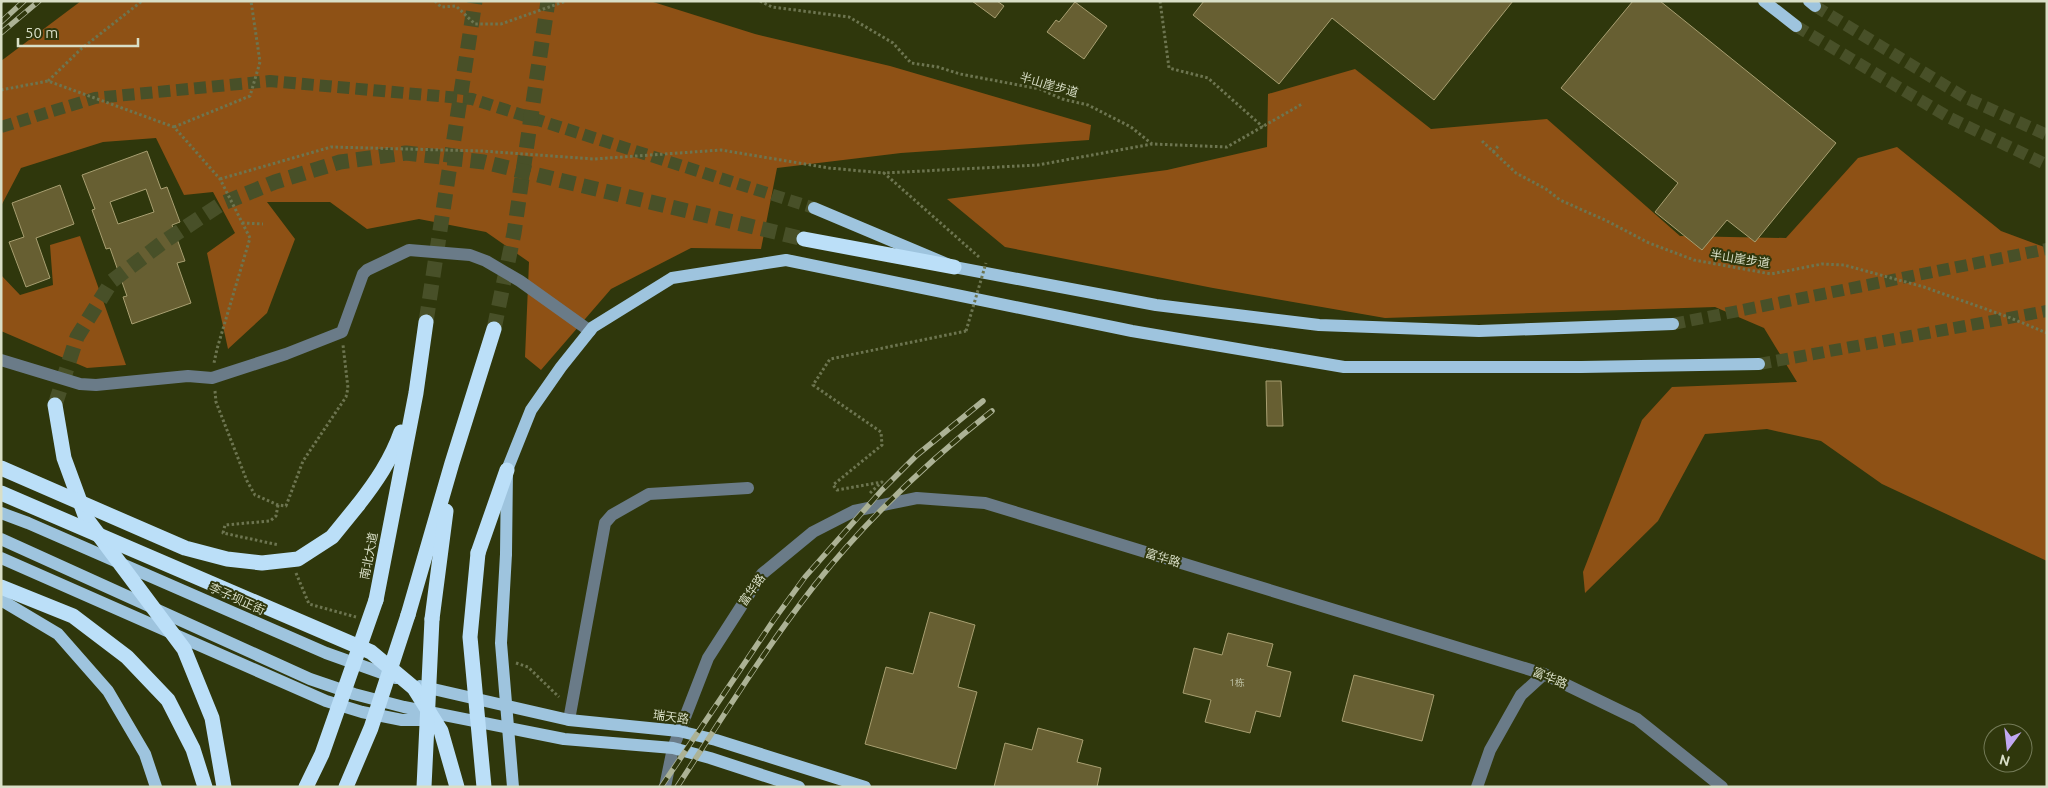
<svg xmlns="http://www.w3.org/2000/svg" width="2048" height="788" viewBox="0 0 2048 788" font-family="Ubuntu,'Noto Sans SC',sans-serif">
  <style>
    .forest { fill: #8e5115 }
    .building { fill: #675f32; stroke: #a89f71; fill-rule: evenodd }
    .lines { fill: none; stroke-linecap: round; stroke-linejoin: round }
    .major-tunnel { stroke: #485028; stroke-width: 12; stroke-dasharray: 12 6; stroke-linecap: butt }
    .highway-tunnel { stroke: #485028; stroke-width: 15; stroke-dasharray: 15 8; stroke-linecap: butt }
    .path { stroke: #6d7550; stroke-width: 3; stroke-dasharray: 2.5 2.5; stroke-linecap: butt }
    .minor { stroke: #6a7b88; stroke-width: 12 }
    .major { stroke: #9ec4de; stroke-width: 12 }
    .highway { stroke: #bbdff8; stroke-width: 15 }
    .rail-casing { stroke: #acb295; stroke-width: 5.5 }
    .rail { stroke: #2f370c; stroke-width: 4; stroke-dasharray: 11; stroke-linecap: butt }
    .path-bridge { stroke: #6d7550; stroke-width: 3; stroke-dasharray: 2.5 2.5; stroke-linecap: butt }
    .major-bridge { stroke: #9ec4de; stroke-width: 12 }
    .highway-bridge { stroke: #bbdff8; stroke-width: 15 }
    .labels { text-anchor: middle; stroke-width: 4; stroke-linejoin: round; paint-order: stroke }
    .number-label { font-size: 10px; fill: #bcbfa2 }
    .street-label { font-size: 12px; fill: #d9dfc7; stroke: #2f370c }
  </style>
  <rect width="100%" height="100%" fill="#2f370c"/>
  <g class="forest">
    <polygon points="81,1 650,1 755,34 890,66 1091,125 1089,140 901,153 777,168 761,249 691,248 611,289 541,370 525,357 529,262 486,232 419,219 367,229 330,202 267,202 295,239 267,313 228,349 207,253 235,233 213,192 184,195 156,138 103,142 21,168 1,206 1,61"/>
    <polygon points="1355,69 1431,129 1547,119 1680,236 1786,238 1858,158 1897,147 2001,231 2047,248 2047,561 1882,484 1821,441 1767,429 1705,434 1658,521 1585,593 1583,572 1642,420 1672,387 1797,382 1764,328 1715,307 1385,318 1213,288 1005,247 947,199 1167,170 1267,147 1268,94"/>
    <polygon points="80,236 126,365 87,368 1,331 1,275 20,295 53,285 50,245"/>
  </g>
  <g class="building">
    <polygon points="972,1 997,1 1004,6 995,18"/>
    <polygon points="1204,1 1513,1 1434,100 1332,18 1279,84 1193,15"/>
    <polygon points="1633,1 1660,1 1836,143 1755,242 1727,220 1702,250 1655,212 1678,183 1561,88"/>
    <polygon points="1075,2 1107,26 1084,59 1047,32 1056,20 1059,22"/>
    <path d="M147,151L161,189L167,187L180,222L172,225L185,261L177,263L191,303L132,324L123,297L127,296L110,248L106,249L92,210L95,209L82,175ZM146,189L154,212L118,224L110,202Z"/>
    <polygon points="60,185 74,224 36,238 50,278 26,287 9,242 24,237 12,203"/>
    <polygon points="1266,381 1281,381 1283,426 1267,426"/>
    <polygon points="930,612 975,625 958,687 977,692 956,769 865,744 886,667 913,674"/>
    <polygon points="1228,633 1273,644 1267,666 1291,672 1280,717 1256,711 1250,733 1205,722 1211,700 1183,693 1194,648 1222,655"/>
    <polygon points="1354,675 1434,695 1422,741 1342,721"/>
    <polygon points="1038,728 1083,740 1077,762 1101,768 1097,787 994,787 1005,743 1032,750"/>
  </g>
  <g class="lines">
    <g class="major-tunnel">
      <polyline points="1815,6 1964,97 2047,135"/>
      <polyline points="1796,26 1950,118 2047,165"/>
      <polyline points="1,127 95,98 270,81 472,99 814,208"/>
      <polyline points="1673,324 2047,249"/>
      <polyline points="1759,364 2047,311"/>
    </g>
    <g class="highway-tunnel">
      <polyline points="426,322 475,1"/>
      <polyline points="494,329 514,233 548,1"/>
      <polyline points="55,405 77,337 112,281 162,243 221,204 275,182 340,162 406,153 484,162 804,239"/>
    </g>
    <g class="path">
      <polyline points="435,1 441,7 456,6 475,24 501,24 566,1"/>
      <polyline points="760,1 772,7 849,17 893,43 911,63 938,67 960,74 1040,89 1062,99 1088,105 1131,127 1152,144 1227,147 1302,104"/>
      <polyline points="1160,1 1169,68 1208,78 1263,127"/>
      <polyline points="1,3 2,1"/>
      <polyline points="48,81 81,49 142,1"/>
      <polyline points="1,90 48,81 174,127 220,179 250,238 217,349 214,363"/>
      <polyline points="174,127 250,96 260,62 251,1"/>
      <polyline points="1482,141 1516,173 1546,189 1560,200 1607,221 1649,243 1694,260 1771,274 1822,264 1844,265 1924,287 2008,317 2047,333"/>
      <polyline points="1493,152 1499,145"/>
      <polyline points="220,179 331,147 482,151 594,159 721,150 829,168 884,173"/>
      <polyline points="242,223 263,224"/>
      <polyline points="979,257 884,173 1038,165 1152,144"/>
      <polyline points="215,391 216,402 247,481 255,495 278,505 286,506 303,461 346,397 348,388 343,345"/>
      <polyline points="870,493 882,482 837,490 833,485 882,445 881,432 813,385 830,359 966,331"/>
      <polyline points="278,505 276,516 270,521 225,525 223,533 279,545"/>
      <polyline points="296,573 309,604 356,617"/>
      <polyline points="516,663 528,667 559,697"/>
    </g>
    <g class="minor">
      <polyline points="1,360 80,384 96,385 188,376 212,378 286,354 342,332 363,274 367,270 409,250 470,255 486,261 520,281 590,331"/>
      <polyline points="569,720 605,523 612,515 649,494 748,488"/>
      <polyline points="665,787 673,748 708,658 762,574 813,532 854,511 917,498 985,503 1544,674 1637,719 1722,787"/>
      <polyline points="1477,787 1490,750 1521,695 1544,674"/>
    </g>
    <g class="major">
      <polyline points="1764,1 1796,26"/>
      <polyline points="1809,1 1815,6"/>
      <polyline points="814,208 954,267 1156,305 1319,325 1479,331 1673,324"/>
      <polyline points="1,513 28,523 326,653 396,678"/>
      <polyline points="1,539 310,679 354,694 404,707 564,739 673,748 710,758 799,787"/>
      <polyline points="506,554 507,470 531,410 561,367 593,327 672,278 786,260 1132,331 1344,367 1581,367 1759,364"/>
      <polyline points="1,558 326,701 362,712 402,720 436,720"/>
      <polyline points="1,600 58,634 108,691 145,754 156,787"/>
      <polyline points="420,686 569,720 679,731 716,740 865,787"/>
    </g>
    <g class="highway">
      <polyline points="804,239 954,267"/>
      <path d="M358,505C376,482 391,460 401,432"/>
      <polyline points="478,553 507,470"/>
      <polyline points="1,587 73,616 127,657 168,700 193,749 205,787"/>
      <polyline points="376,600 416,393 426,322"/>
      <polyline points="408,615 452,463 494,329"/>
      <polyline points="432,619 446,511"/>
    </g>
    <defs>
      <g id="rail">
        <polyline points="1,22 24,1"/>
        <polyline points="1,33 39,1"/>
        <polyline points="661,787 773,621 805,577 882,490 917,455 983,401"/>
        <path d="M677,787C721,720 764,650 814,586C866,520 926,463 992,411"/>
      </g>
    </defs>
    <use href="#rail" class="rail-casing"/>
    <use href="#rail" class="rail"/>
    <polyline class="path-bridge" points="966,331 986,263"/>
    <polyline class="major-bridge" points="506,554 501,643 513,787"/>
    <g class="highway-bridge">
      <polyline points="55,405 64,458 86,518 184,649 212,718 224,787"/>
      <polyline points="1,468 185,548 227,559 262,563 298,559 332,537 358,505"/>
      <polyline points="1,493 371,652 414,688 441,731 457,787"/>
      <polyline points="478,553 470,637 484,787"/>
      <polyline points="306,787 322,754 376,600"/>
      <polyline points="346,787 371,728 408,615"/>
      <polyline points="424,787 432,619"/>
    </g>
  </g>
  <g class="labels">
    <g class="number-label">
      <text x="1237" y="686">1栋</text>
    </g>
    <g class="street-label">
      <text transform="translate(1049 85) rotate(16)" y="4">半山崖步道</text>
      <text transform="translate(1740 259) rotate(9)" y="4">半山崖步道</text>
      <text transform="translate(369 556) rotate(-79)" y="4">南北大道</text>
      <text transform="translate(1163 558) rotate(17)" y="4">富华路</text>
      <text transform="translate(752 590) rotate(-55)" y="4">富华路</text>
      <text transform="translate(237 599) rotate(24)" y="4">李子坝正街</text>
      <text transform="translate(1550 678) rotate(23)" y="4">富华路</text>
      <text transform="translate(671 717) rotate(8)" y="4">瑞天路</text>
    </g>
  </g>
  <rect width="2048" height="788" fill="none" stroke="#d9dfc7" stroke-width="5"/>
  <g transform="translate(2008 748) rotate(195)"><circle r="24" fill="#2f370c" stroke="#737a57"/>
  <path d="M0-4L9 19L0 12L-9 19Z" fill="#c1a8f3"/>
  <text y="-8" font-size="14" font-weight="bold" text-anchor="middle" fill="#d9dfc7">N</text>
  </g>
  <path d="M18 38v8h120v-8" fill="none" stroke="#d9dfc7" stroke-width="2.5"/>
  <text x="25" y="38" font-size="15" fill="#d9dfc7" stroke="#2f370c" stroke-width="4" paint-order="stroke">50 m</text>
</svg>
